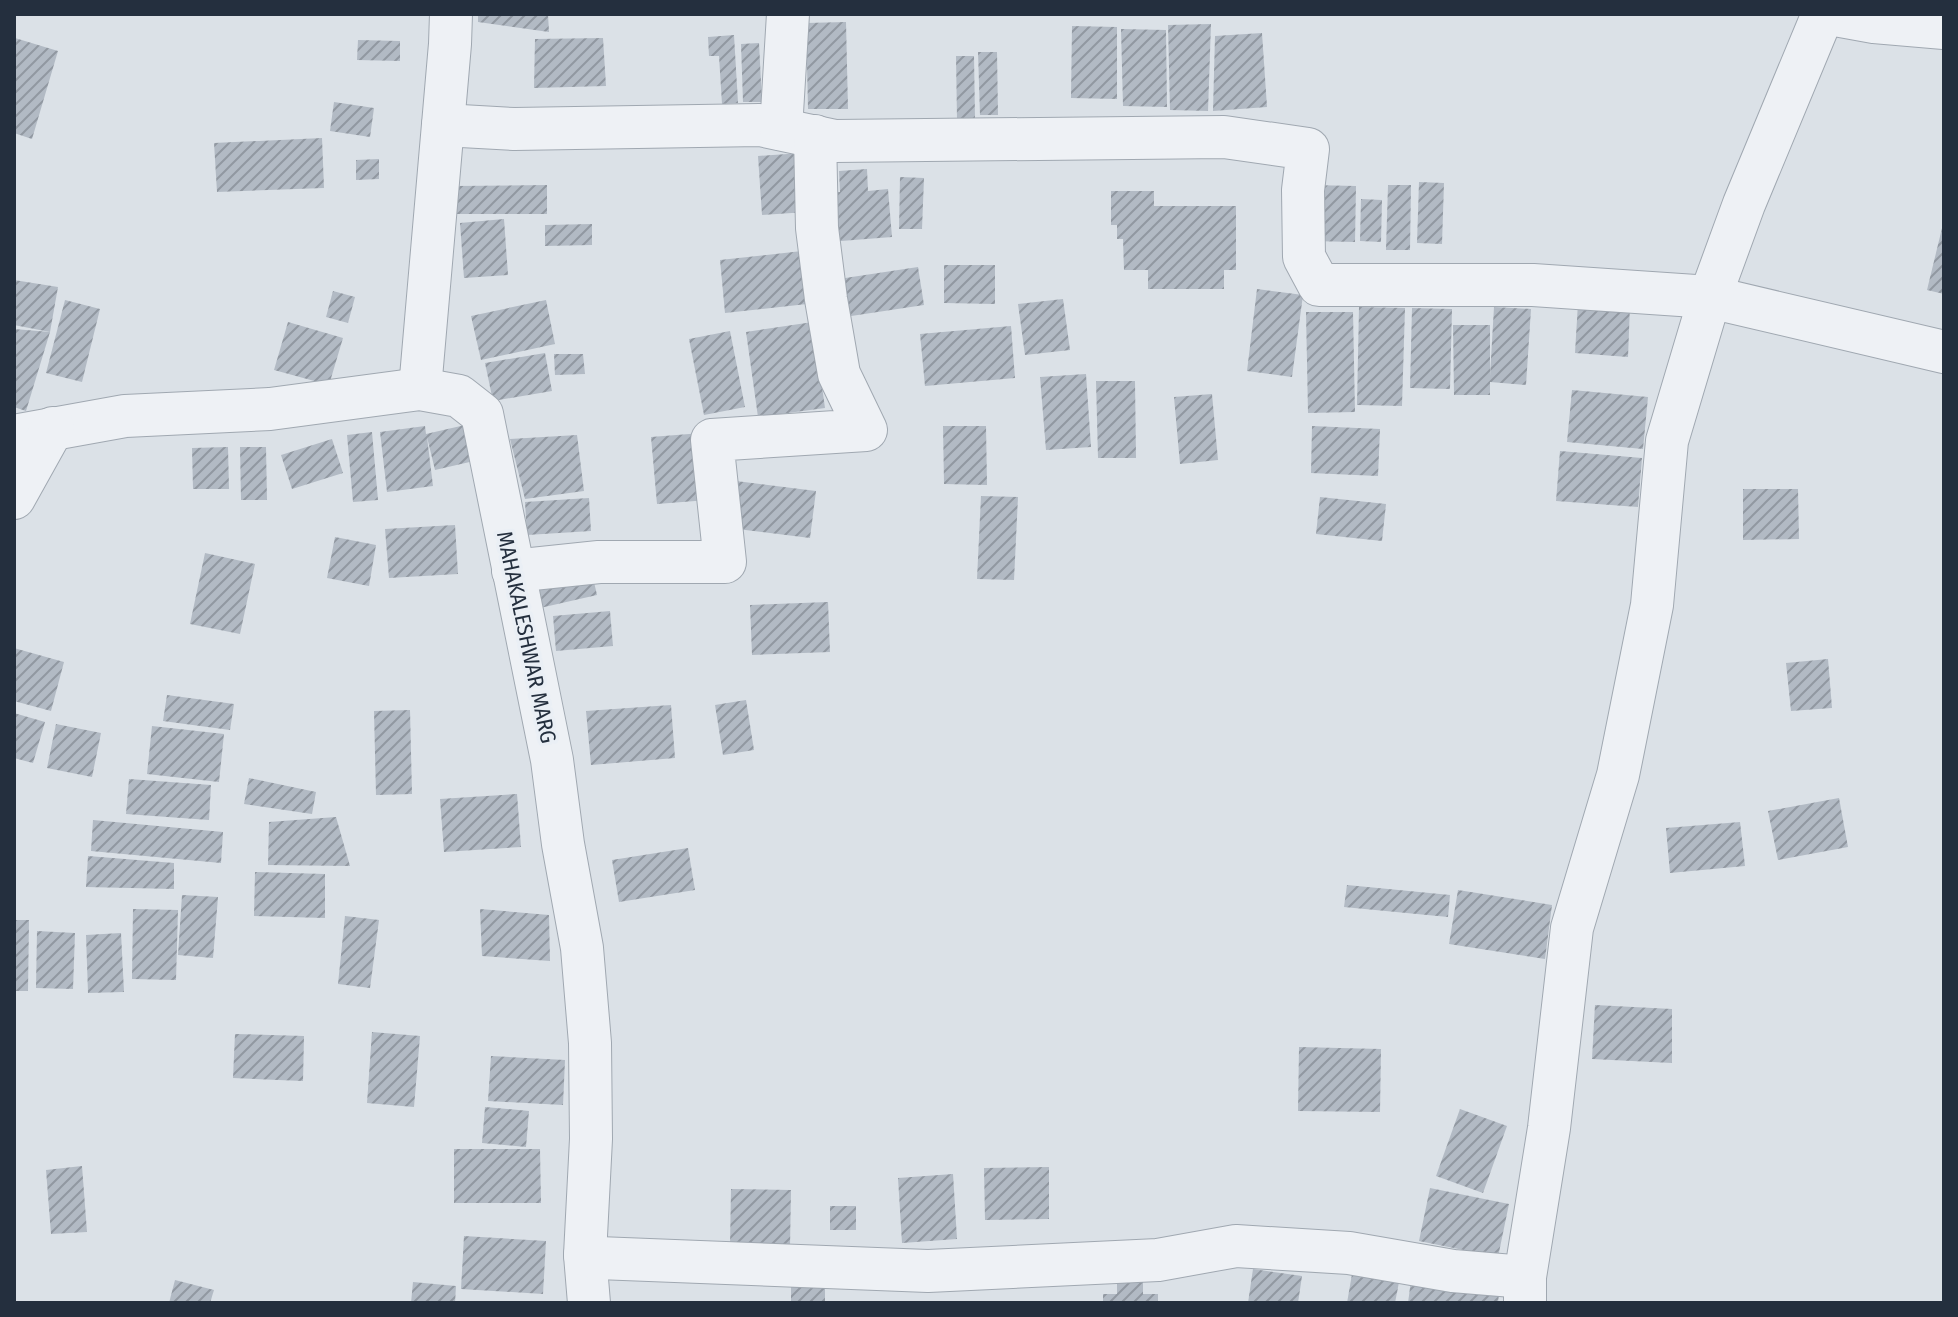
<svg xmlns="http://www.w3.org/2000/svg" width="1958" height="1317" viewBox="0 0 1958 1317" font-family="'Fira Sans Condensed',sans-serif">
  <style>
    .building { fill: url(#building-hatch) }
    .lines { fill: none; stroke-linecap: round; stroke-linejoin: round }
    .street-casing { stroke: #a0a8b1; stroke-width: 44 }
    .street { stroke: #eef1f5; stroke-width: 42 }
    .labels { text-anchor: middle; stroke-width: 7; stroke-linejoin: round; paint-order: stroke }
    .street-label { font-size: 22px; fill: #242f3e; stroke: #eaeff5 }
  </style>
  <defs>
    <pattern id="building-hatch" width="6" height="6" patternUnits="userSpaceOnUse" patternTransform="scale(2)"><rect width="6" height="6" fill="#b2bac4"/><path d="M-1 1l2-2M0 6l6-6M5 7l2-2" fill="none" stroke="#9198a1"/></pattern>
  </defs>
  <rect width="100%" height="100%" fill="#dbe1e7"/>
  <g class="building">
    <polygon points="478,14 548,14 549,32 478,22"/>
    <polygon points="846,22 848,109 808,109 806,23"/>
    <polygon points="1211,24 1208,111 1170,110 1168,25"/>
    <polygon points="1072,26 1117,27 1117,99 1071,98"/>
    <polygon points="1121,29 1166,30 1167,107 1123,106"/>
    <polygon points="1262,33 1267,107 1213,111 1215,36"/>
    <polygon points="734,35 738,103 722,104 719,56 709,56 708,37"/>
    <polygon points="15,38 58,51 32,139 14,133"/>
    <polygon points="603,38 606,86 534,88 535,39"/>
    <polygon points="358,40 400,41 400,61 357,60"/>
    <polygon points="759,43 762,102 743,102 741,44"/>
    <polygon points="978,52 997,52 998,115 980,115"/>
    <polygon points="956,56 974,56 975,118 957,119"/>
    <polygon points="334,102 374,108 370,137 330,131"/>
    <polygon points="322,138 324,188 217,192 214,143"/>
    <polygon points="802,153 807,212 762,215 758,156"/>
    <polygon points="379,159 379,179 356,180 356,160"/>
    <polygon points="867,169 868,191 888,189 892,237 828,242 824,193 840,192 839,171"/>
    <polygon points="900,177 924,178 922,229 899,229"/>
    <polygon points="1419,182 1444,183 1442,244 1417,243"/>
    <polygon points="547,185 547,214 456,214 456,186"/>
    <polygon points="1311,185 1356,186 1355,242 1310,241"/>
    <polygon points="1388,185 1411,185 1410,250 1386,250"/>
    <polygon points="1111,191 1154,191 1154,206 1236,206 1236,270 1224,270 1224,289 1148,289 1148,270 1124,270 1123,239 1117,239 1117,225 1111,225"/>
    <polygon points="1361,199 1382,200 1381,242 1360,241"/>
    <polygon points="504,219 508,275 464,278 460,223"/>
    <polygon points="592,224 592,245 545,246 545,225"/>
    <polygon points="1943,224 1944,224 1944,294 1927,290"/>
    <polygon points="802,251 807,304 725,313 720,260"/>
    <polygon points="944,265 995,265 995,304 944,303"/>
    <polygon points="918,267 924,305 838,318 832,280"/>
    <polygon points="14,280 58,287 50,332 14,325"/>
    <polygon points="1257,289 1303,295 1292,377 1247,371"/>
    <polygon points="333,291 355,297 348,323 326,317"/>
    <polygon points="1063,299 1070,350 1025,355 1018,304"/>
    <polygon points="65,300 100,309 82,382 46,373"/>
    <polygon points="546,300 555,344 481,360 471,316"/>
    <polygon points="1578,303 1630,306 1628,357 1575,353"/>
    <polygon points="1359,307 1405,308 1402,406 1357,405"/>
    <polygon points="1494,307 1531,309 1526,385 1490,382 1490,395 1454,395 1453,325 1490,325 1490,376"/>
    <polygon points="1412,308 1452,309 1450,389 1410,388"/>
    <polygon points="1306,312 1353,312 1355,412 1308,413"/>
    <polygon points="288,322 343,338 329,385 274,370"/>
    <polygon points="813,322 825,408 758,417 746,332"/>
    <polygon points="1011,326 1015,378 925,386 920,334"/>
    <polygon points="14,329 50,332 26,411 14,407"/>
    <polygon points="730,331 745,407 704,415 689,339"/>
    <polygon points="545,353 552,391 493,401 485,363"/>
    <polygon points="554,354 583,354 585,374 555,375"/>
    <polygon points="1086,374 1091,447 1046,450 1040,377"/>
    <polygon points="1096,381 1135,381 1136,458 1098,458"/>
    <polygon points="1572,390 1648,397 1643,449 1567,442"/>
    <polygon points="1212,394 1218,460 1180,464 1174,397"/>
    <polygon points="465,425 474,461 435,470 427,437 433,486 387,492 380,432 425,426 426,434"/>
    <polygon points="943,426 986,426 987,485 944,484"/>
    <polygon points="1312,426 1380,429 1378,476 1311,473"/>
    <polygon points="372,432 378,500 353,502 347,435"/>
    <polygon points="702,433 708,500 657,504 651,437"/>
    <polygon points="577,435 584,491 525,499 510,439"/>
    <polygon points="332,439 343,473 292,489 281,455"/>
    <polygon points="228,447 229,489 193,489 192,448"/>
    <polygon points="240,447 266,447 267,500 241,500"/>
    <polygon points="1560,451 1642,458 1638,507 1556,501"/>
    <polygon points="736,481 816,491 810,538 729,528"/>
    <polygon points="1743,489 1798,489 1799,539 1743,540"/>
    <polygon points="981,496 1018,497 1014,580 977,579"/>
    <polygon points="1320,497 1386,504 1382,541 1316,534"/>
    <polygon points="589,498 591,531 527,535 525,502"/>
    <polygon points="455,525 458,574 389,578 385,529"/>
    <polygon points="335,537 376,545 369,586 327,578"/>
    <polygon points="205,553 255,564 240,634 190,624"/>
    <polygon points="591,569 597,595 540,608 533,581"/>
    <polygon points="828,602 830,652 752,655 750,605"/>
    <polygon points="610,611 613,646 556,651 553,616"/>
    <polygon points="14,648 64,662 51,711 14,701"/>
    <polygon points="1828,659 1832,708 1791,711 1786,663"/>
    <polygon points="167,695 234,704 230,730 163,721"/>
    <polygon points="746,700 754,750 723,755 715,705"/>
    <polygon points="671,705 675,758 591,765 586,711"/>
    <polygon points="410,710 412,794 376,795 374,711"/>
    <polygon points="14,713 45,722 33,763 14,758"/>
    <polygon points="56,724 101,733 92,777 47,768"/>
    <polygon points="152,726 224,734 219,782 147,774"/>
    <polygon points="249,778 316,792 312,814 244,804"/>
    <polygon points="129,779 211,785 209,820 126,814"/>
    <polygon points="517,794 521,847 444,852 440,799"/>
    <polygon points="1839,798 1848,847 1778,860 1768,811"/>
    <polygon points="336,817 350,866 268,865 269,822"/>
    <polygon points="93,820 223,832 221,863 91,851"/>
    <polygon points="1740,822 1745,866 1670,873 1666,828"/>
    <polygon points="688,848 695,890 619,902 612,860"/>
    <polygon points="88,856 174,863 174,889 86,887"/>
    <polygon points="255,872 325,874 325,918 254,916"/>
    <polygon points="1347,885 1450,895 1448,917 1344,907"/>
    <polygon points="1458,890 1552,905 1545,959 1449,944"/>
    <polygon points="182,895 218,897 213,958 178,955"/>
    <polygon points="133,909 178,910 176,980 132,979"/>
    <polygon points="480,909 549,915 550,961 482,956"/>
    <polygon points="345,916 379,920 370,988 338,984"/>
    <polygon points="14,920 29,920 28,991 14,991"/>
    <polygon points="37,931 75,933 73,989 36,988"/>
    <polygon points="121,933 124,992 88,993 86,935"/>
    <polygon points="1595,1005 1672,1009 1672,1063 1592,1059"/>
    <polygon points="372,1032 420,1036 414,1107 367,1103"/>
    <polygon points="235,1034 304,1036 303,1081 233,1078"/>
    <polygon points="1299,1047 1381,1049 1380,1112 1298,1111"/>
    <polygon points="491,1056 565,1060 563,1105 488,1101"/>
    <polygon points="485,1107 529,1111 526,1147 482,1143"/>
    <polygon points="1460,1109 1507,1126 1483,1193 1436,1176"/>
    <polygon points="454,1149 540,1149 541,1203 454,1203"/>
    <polygon points="82,1166 87,1232 51,1234 46,1170"/>
    <polygon points="1049,1167 1049,1219 985,1220 984,1168"/>
    <polygon points="953,1174 957,1239 902,1243 898,1178"/>
    <polygon points="1430,1188 1509,1204 1498,1257 1419,1241"/>
    <polygon points="731,1189 791,1190 790,1247 730,1246"/>
    <rect x="830" y="1206" width="26" height="24"/>
    <polygon points="464,1236 546,1241 543,1294 461,1289"/>
    <polygon points="1253,1269 1302,1276 1298,1303 1248,1303"/>
    <polygon points="1352,1274 1399,1282 1395,1303 1347,1303"/>
    <polygon points="1117,1278 1143,1278 1143,1294 1158,1294 1158,1303 1103,1303 1103,1294 1117,1294"/>
    <polygon points="791,1279 825,1280 825,1303 791,1303"/>
    <polygon points="175,1280 214,1290 210,1303 169,1303"/>
    <polygon points="1411,1280 1499,1294 1498,1303 1408,1303"/>
    <polygon points="413,1282 456,1286 455,1303 411,1303"/>
  </g>
  <g class="lines">
    <defs>
      <g id="street">
        <polyline points="1830,14 1874,22 1944,28"/>
        <polyline points="443,125 514,129 760,125 835,141 1224,137 1308,149 1303,190 1304,257 1319,285 1533,285 1710,297 1944,352"/>
        <polyline points="781,129 788,14"/>
        <polyline points="420,389 450,44 451,14"/>
        <polyline points="14,436 125,416 270,409 420,389 459,396 482,414 552,760 563,844 582,948 590,1043 591,1139 585,1255 589,1303"/>
        <polyline points="14,498 53,428"/>
        <polyline points="513,571 599,562 725,562 712,440 866,430 839,374 826,299 817,228 815,136"/>
        <polyline points="585,1255 598,1258 928,1271 1158,1260 1236,1246 1349,1253 1453,1271 1525,1277"/>
        <polyline points="1525,1303 1525,1277 1549,1128 1572,928 1618,775 1652,605 1667,441 1710,297 1744,204 1823,14"/>
      </g>
    </defs>
    <use href="#street" class="street-casing"/>
    <use href="#street" class="street"/>
  </g>
  <g class="labels">
    <g class="street-label">
      <text transform="translate(527 637) rotate(78)" y="8">MAHAKALESHWAR MARG</text>
    </g>
  </g>
  <rect width="1958" height="1317" fill="none" stroke="#242f3e" stroke-width="32"/>
</svg>
